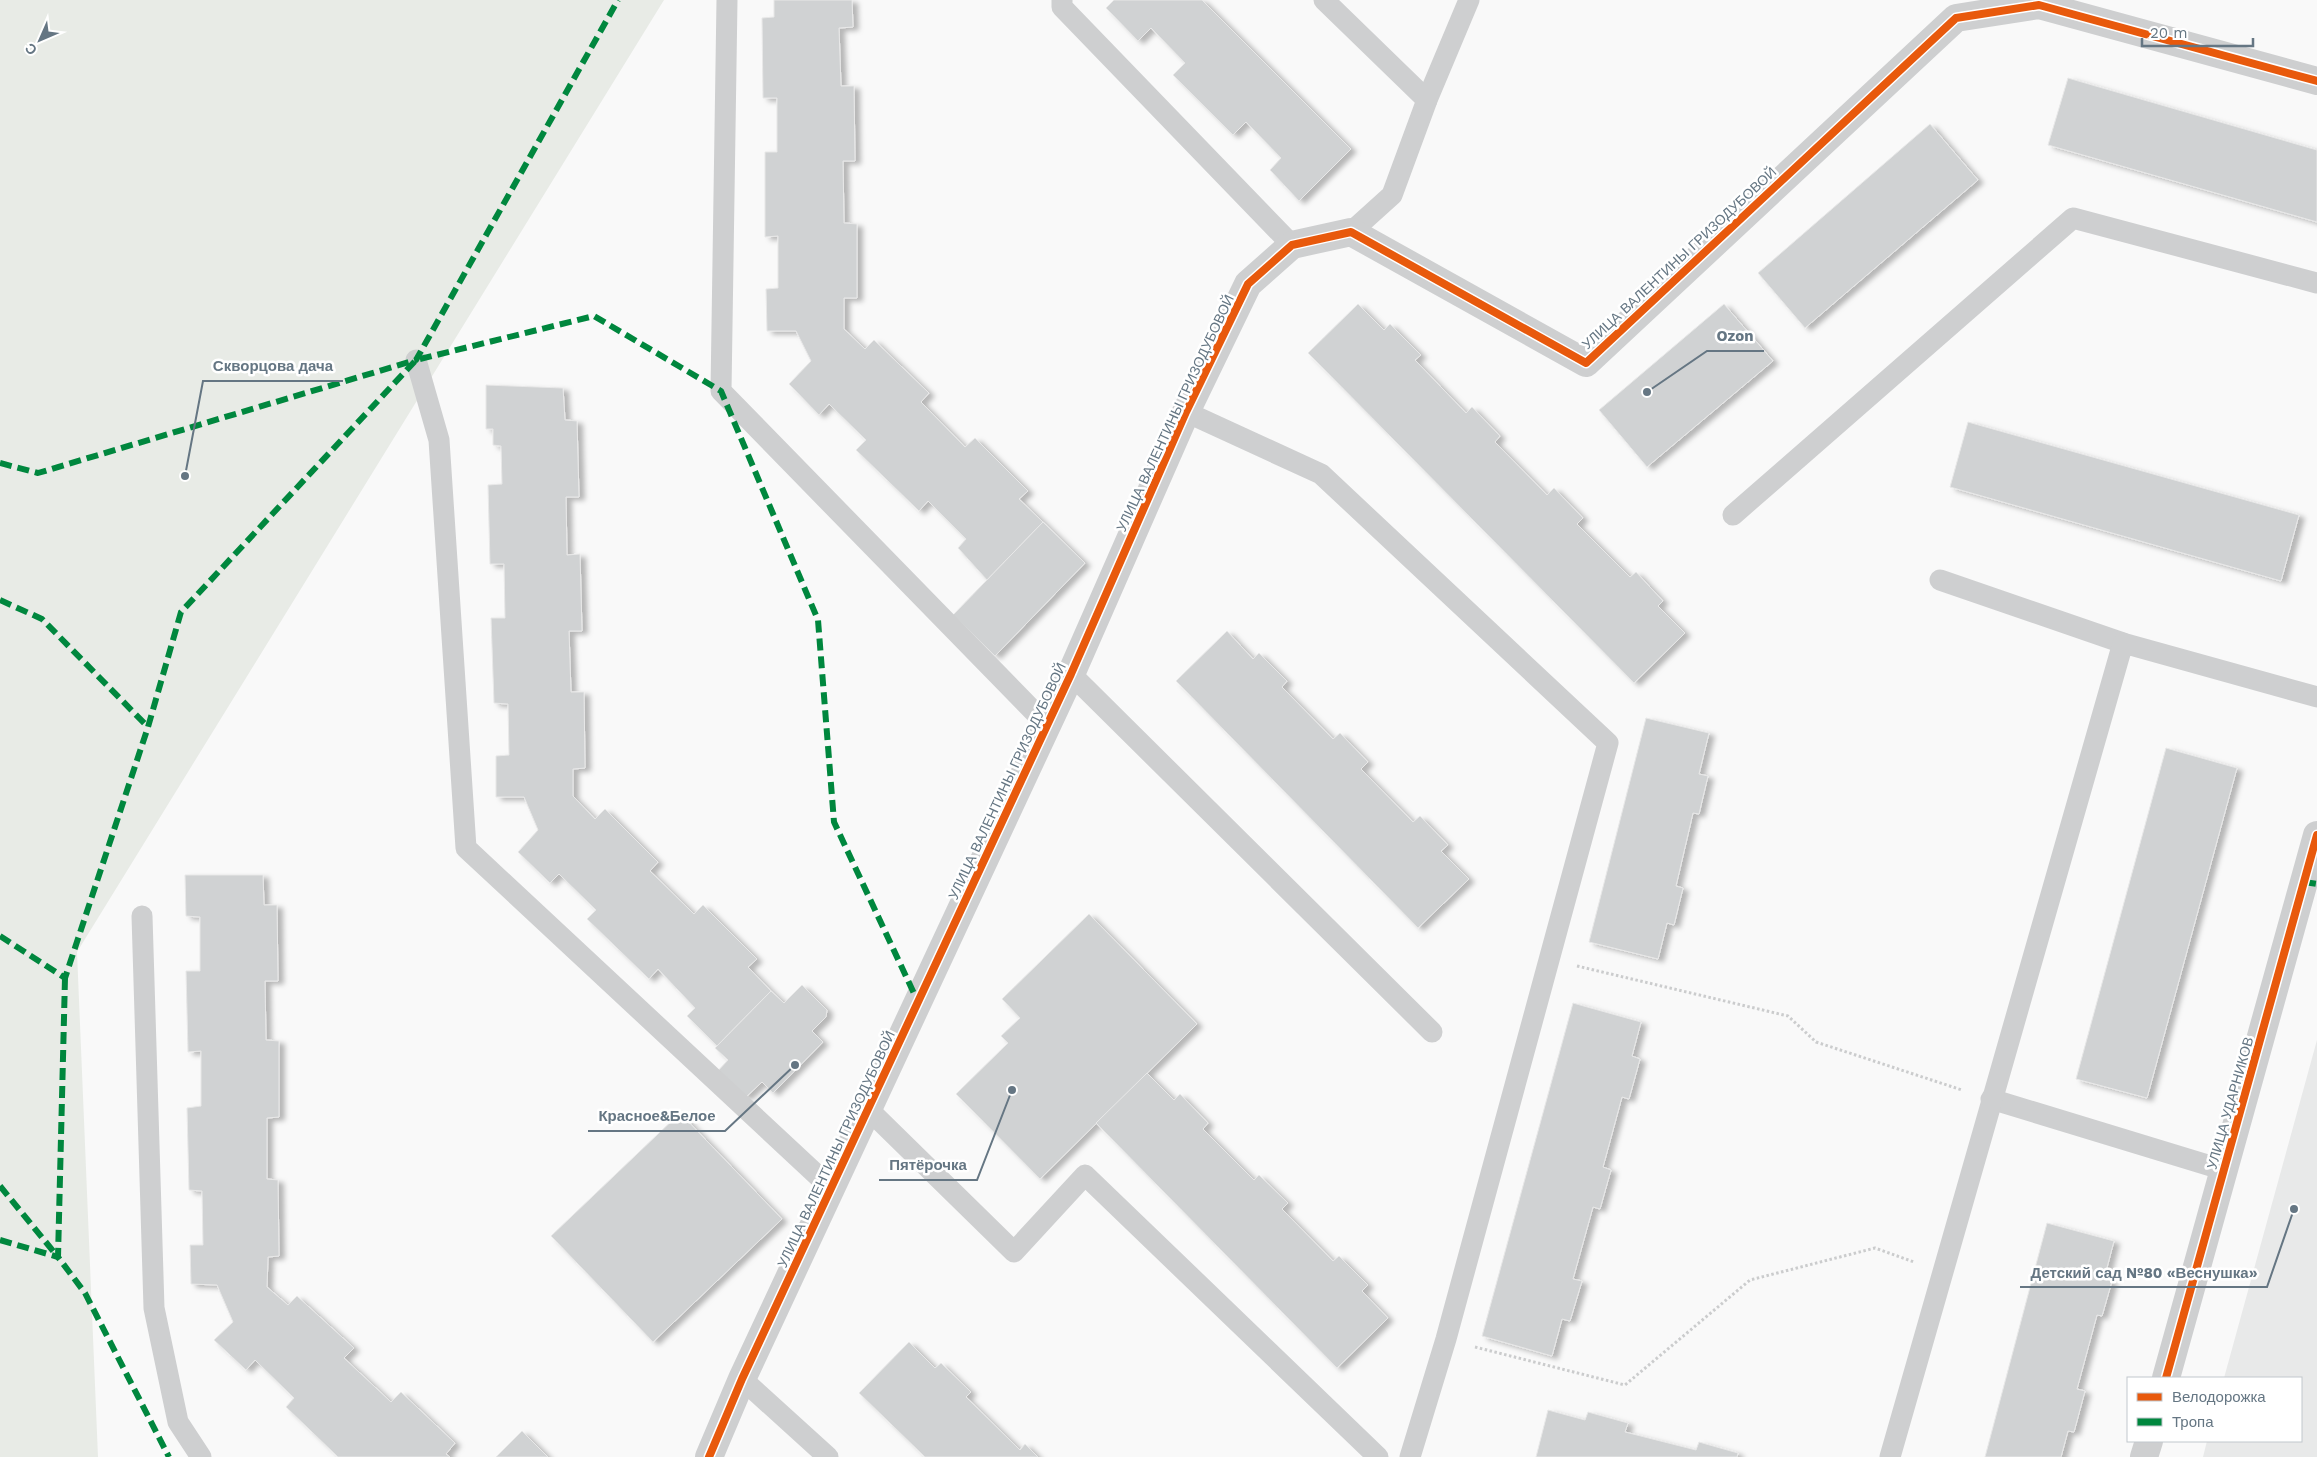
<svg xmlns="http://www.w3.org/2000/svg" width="2317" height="1457" viewBox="0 0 2317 1457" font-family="'Work Sans',sans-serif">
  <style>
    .built { fill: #e8e9e9 }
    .green { fill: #e8ebe6 }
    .building { fill: #d0d2d3; stroke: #e8e8e8; filter: url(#shadow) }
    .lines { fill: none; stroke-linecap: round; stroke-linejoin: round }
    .path { stroke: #cbcccd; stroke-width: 3; stroke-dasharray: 2.5 2.5; stroke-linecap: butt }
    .lane { stroke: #cecfd0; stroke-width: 21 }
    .street { stroke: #cecfd0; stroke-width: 28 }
    .quiet { stroke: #00873e; stroke-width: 6; stroke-dasharray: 12 6; stroke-linecap: butt }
    .cycleway-casing { stroke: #fff; stroke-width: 11 }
    .cycleway { stroke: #e8590c; stroke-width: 8 }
    .labels { text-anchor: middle; stroke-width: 5; stroke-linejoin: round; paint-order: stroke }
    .street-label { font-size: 14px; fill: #657683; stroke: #fff }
    .leader { fill: none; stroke: #657683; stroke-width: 2 }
    .callout-dot { fill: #657683; stroke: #fff; stroke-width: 2 }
    .callout-label { font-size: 15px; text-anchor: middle; font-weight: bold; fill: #657683; stroke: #fff; stroke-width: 5; stroke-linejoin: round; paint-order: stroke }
  </style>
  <defs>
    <filter id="shadow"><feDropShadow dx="5.5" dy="3" stdDeviation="2.5" flood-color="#0004"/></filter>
  </defs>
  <rect width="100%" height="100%" fill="#f9f9f9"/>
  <polygon class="built" points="2317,1040 2317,1457 2203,1457 2207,1441 2301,1441 2301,1378 2224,1378"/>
  <polygon class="green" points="0,0 664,0 77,952 98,1457 0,1457"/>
  <g class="building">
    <polygon points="774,0 852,0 853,27 839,28 841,86 854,86 855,161 843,161 844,223 857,224 857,298 844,298 844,329 865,349 874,340 929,393 921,402 965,447 975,438 1028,491 1019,499 1043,522 987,580 958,548 966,539 928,501 919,511 856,450 866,440 829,404 819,415 789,384 811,361 796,331 767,331 766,289 778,288 778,236 765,237 765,152 777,152 777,98 763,98 762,18 774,17"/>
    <polygon points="1114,0 1202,0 1351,149 1299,201 1270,170 1281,158 1246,122 1233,135 1173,75 1185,63 1151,28 1138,41 1106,8"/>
    <polygon points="2068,78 2317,150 2317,222 2048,145"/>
    <polygon points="1930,124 1978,180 1805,328 1758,273"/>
    <polygon points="1358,304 1384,330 1390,324 1421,355 1415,360 1466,413 1472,407 1500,436 1495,442 1547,495 1554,488 1583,518 1577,524 1630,577 1636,572 1663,601 1658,606 1685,633 1634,683 1308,353"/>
    <polygon points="1724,304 1773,361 1647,467 1599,410"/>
    <polygon points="486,385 563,388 565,420 577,421 579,497 566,497 567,555 580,554 582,631 569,631 571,692 584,692 585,768 573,769 573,796 595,819 605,809 658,862 650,871 694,914 703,905 757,959 748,967 771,991 717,1046 687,1016 695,1008 658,969 649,979 587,919 596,910 559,874 550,883 518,852 538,830 524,797 496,797 496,756 509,755 508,704 494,703 491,618 505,618 504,564 490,564 488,485 502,484 501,446 493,445 493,429 486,429"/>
    <polygon points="1968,422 2299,515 2281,581 1950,487"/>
    <polygon points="1043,522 1085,563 995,656 953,615"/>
    <polygon points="1227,631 1253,659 1259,653 1287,681 1282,687 1333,739 1340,733 1368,762 1361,769 1413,822 1420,816 1448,845 1441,851 1469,879 1418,928 1176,681"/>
    <polygon points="1646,718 1709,733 1699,774 1708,776 1699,814 1693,813 1676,886 1683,888 1674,925 1667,923 1658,959 1589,942"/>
    <polygon points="2166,748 2237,768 2147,1098 2076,1079"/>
    <polygon points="185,875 263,875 264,905 277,905 278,981 265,981 266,1040 279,1041 279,1117 267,1118 267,1179 278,1180 279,1256 268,1257 267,1287 288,1305 297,1296 354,1348 344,1358 391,1402 401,1392 455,1443 446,1454 450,1457 338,1457 286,1407 294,1398 255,1360 246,1370 214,1340 233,1322 217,1285 191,1284 190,1245 203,1245 202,1191 189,1190 187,1108 201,1106 201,1051 188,1052 186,971 200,971 200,917 186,916"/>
    <polygon points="1089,914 1197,1024 1040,1179 956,1094 1008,1043 1001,1036 1020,1018 1002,999"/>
    <polygon points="802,985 827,1010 826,1017 812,1031 823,1042 773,1093 762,1082 746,1097 715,1074 728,1060 715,1048 771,991 784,1003"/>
    <polygon points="1573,1003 1641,1022 1632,1056 1640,1059 1629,1099 1622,1097 1603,1167 1611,1170 1600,1209 1593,1207 1573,1279 1582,1281 1570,1321 1562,1319 1552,1356 1482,1336"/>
    <polygon points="1147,1073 1174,1100 1180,1094 1208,1123 1203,1129 1254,1180 1259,1175 1288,1203 1282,1209 1333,1261 1339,1256 1368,1285 1362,1291 1388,1318 1337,1368 1096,1123"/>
    <polygon points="680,1113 782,1219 653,1342 551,1236"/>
    <polygon points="2047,1223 2114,1241 2104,1279 2112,1281 2102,1316 2097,1315 2077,1389 2085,1391 2074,1432 2068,1431 2061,1457 1985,1457"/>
    <polygon points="909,1342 935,1368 941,1363 971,1392 966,1397 1020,1450 1025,1444 1038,1457 925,1457 859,1393"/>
    <polygon points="1548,1410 1585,1420 1588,1412 1628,1423 1625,1432 1696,1450 1699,1442 1738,1453 1737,1457 1536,1457"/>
    <polygon points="522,1431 548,1457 496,1457"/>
  </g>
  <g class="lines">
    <g class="path">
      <polyline points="1577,966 1788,1016 1816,1042 1962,1090"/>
      <polyline points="1475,1347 1625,1385 1750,1280 1875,1248 1914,1262"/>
    </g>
    <g class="lane">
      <polyline points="727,0 721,391 1047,725"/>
      <polyline points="1062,0 1062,7 1292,245"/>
      <polyline points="1324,0 1427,100"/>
      <polyline points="1351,232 1392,195 1427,100 1469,0"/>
      <polyline points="416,360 439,440 466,848 832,1189"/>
      <polyline points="1186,412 1321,474 1608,743 1446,1339 1410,1457"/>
      <polyline points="1733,515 2073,218 2317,283"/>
      <polyline points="1940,580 2123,643"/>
      <polyline points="1071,674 1432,1032"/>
      <polyline points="142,916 154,1308 178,1422 201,1457"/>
      <polyline points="1991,1099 2224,1170"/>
      <polyline points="868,1109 1014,1252 1085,1175 1378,1457"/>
      <polyline points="742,1379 828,1457"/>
      <polyline points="1890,1457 2123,643 2317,697"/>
    </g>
    <g class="street">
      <polyline points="2166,1378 2317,835"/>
      <polyline points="709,1457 742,1379 1071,674 1186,412 1248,284 1292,245 1351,232 1586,363 1956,18 2039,5 2317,81"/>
      <polyline points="2144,1457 2149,1441"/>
    </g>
    <g class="quiet">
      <polyline points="0,463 38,473 416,360 618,0"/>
      <polyline points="0,600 42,619 148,727"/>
      <polyline points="2304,882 2317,884"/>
      <polyline points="0,936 65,978 148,727 181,612 416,360 594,316 721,391 818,620 834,822 918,1002"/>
      <polyline points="65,978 58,1257 85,1293 169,1457"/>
      <polyline points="0,1186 58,1257"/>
      <polyline points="0,1240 58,1257"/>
    </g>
    <defs>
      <g id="cycleway">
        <polyline points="2166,1378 2317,835"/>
        <polyline points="709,1457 742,1379 1071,674 1186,412 1248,284 1292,245 1351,232 1586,363 1956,18 2039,5 2317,81"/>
      </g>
    </defs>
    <use href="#cycleway" class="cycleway-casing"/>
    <use href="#cycleway" class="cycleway"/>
  </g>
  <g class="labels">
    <g class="street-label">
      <text transform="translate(1679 258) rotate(-43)" y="5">УЛИЦА ВАЛЕНТИНЫ ГРИЗОДУБОВОЙ</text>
      <text transform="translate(1175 413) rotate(-65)" y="5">УЛИЦА ВАЛЕНТИНЫ ГРИЗОДУБОВОЙ</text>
      <text transform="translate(1007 781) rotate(-65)" y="5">УЛИЦА ВАЛЕНТИНЫ ГРИЗОДУБОВОЙ</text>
      <text transform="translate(2230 1103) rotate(-74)" y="5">УЛИЦА УДАРНИКОВ</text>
      <text transform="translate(836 1149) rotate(-65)" y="5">УЛИЦА ВАЛЕНТИНЫ ГРИЗОДУБОВОЙ</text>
    </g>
  </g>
  <path class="leader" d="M1647 392L1707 351H1764M185 476L203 381H343M795 1065L725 1131H588M1012 1090L977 1180H879M2294 1209L2267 1287H2020"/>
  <g class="callout-dot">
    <circle cx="1647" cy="392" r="5"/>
    <circle cx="185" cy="476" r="5"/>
    <circle cx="795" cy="1065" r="5"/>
    <circle cx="1012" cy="1090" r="5"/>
    <circle cx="2294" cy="1209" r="5"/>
  </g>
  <g class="callout-label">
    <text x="1735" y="341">Ozon</text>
    <text x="273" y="371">Скворцова дача</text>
    <text x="657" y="1121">Красное&amp;Белое</text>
    <text x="928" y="1170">Пятёрочка</text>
    <text x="2144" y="1278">Детский сад №80 «Веснушка»</text>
  </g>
  <rect x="2127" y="1377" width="175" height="65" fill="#ffffff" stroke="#c1c8cd"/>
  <rect x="2137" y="1393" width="25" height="8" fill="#e8590c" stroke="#c1c8cd"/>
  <text x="2172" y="1402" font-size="15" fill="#657683">Велодорожка</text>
  <rect x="2137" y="1418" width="25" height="8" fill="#00873e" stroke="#c1c8cd"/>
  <text x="2172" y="1427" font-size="15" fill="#657683">Тропа</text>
  <g transform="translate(40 40) rotate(225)" stroke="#ffffff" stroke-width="4" paint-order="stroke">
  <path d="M0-4L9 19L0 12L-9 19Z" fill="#657683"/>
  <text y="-8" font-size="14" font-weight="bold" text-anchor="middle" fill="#657683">С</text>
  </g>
  <path d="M2142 38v8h111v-8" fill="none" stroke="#657683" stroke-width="2.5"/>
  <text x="2150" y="38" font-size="15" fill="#657683" stroke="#ffffff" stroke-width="4" paint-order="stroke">20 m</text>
</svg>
